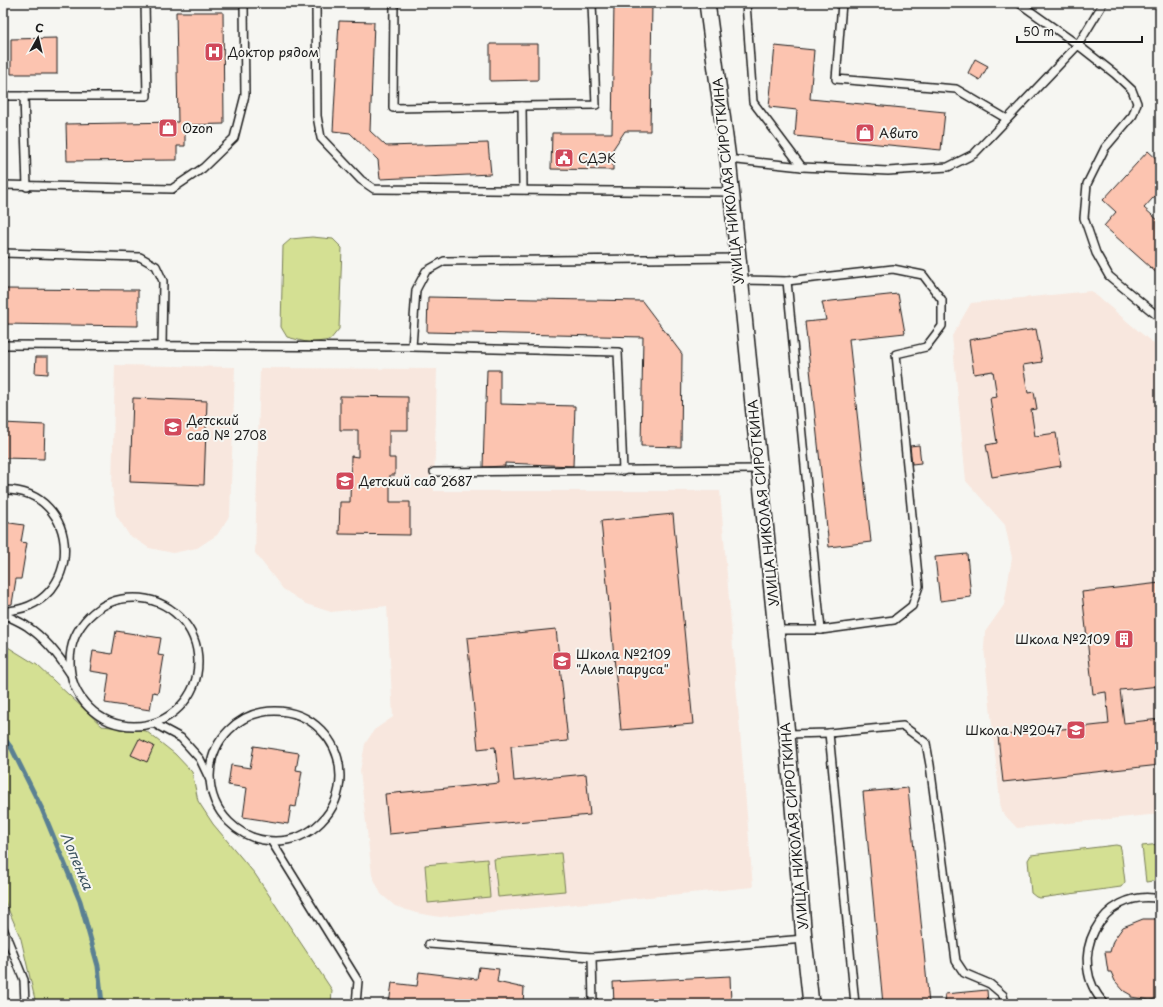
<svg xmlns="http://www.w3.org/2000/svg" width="1163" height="1007" viewBox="0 0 1163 1007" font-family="'Playpen Sans',sans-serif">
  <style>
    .built { fill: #f8e7de }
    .green { fill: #d4e093; stroke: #787e58 }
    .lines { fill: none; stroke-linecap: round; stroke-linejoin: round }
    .stream { stroke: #5a8093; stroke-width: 5 }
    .building { fill: #fcc4b0; stroke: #1c1c1c }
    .service-casing { stroke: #1c1c1c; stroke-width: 10 }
    .minor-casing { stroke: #1c1c1c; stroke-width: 18 }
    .service { stroke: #f6f6f2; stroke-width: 7 }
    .minor { stroke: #f6f6f2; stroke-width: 15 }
    .labels { text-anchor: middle; stroke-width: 4; stroke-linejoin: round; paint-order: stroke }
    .poi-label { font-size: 13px; fill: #1c1c1c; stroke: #f6f6f2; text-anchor: start }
    .street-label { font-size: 13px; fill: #1c1c1c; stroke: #f6f6f2 }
    .water-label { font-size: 14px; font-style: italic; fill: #405662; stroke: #f6f6f2 }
  </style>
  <rect width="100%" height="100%" fill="#f6f6f2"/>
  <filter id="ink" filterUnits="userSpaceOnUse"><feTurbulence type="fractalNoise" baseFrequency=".025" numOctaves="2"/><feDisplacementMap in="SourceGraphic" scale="8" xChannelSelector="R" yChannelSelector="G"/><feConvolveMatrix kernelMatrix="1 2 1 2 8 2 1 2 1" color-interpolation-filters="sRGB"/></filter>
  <g filter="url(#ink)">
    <g class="built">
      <polygon points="1091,291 1160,349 1160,814 1017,828 1001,811 984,648 985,632 1004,605 1012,558 1005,525 966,481 952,336 971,303"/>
      <polygon points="115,365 235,367 230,515 217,535 197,548 173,553 149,548 129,535 116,515 112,487"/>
      <polygon points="260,368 437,369 434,491 720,491 753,887 440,917 416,913 395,906 381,894 372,875 360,771 365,744 374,730 393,717 387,606 331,612 306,604 283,589 255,553"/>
    </g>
    <g class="green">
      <polygon points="312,237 333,239 342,248 339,329 330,340 310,343 287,337 281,327 283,246 291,239"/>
      <polygon points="3,644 37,665 102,726 146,731 175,754 192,772 198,801 213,824 255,874 332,990 331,1004 36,1004 21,939 3,897"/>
      <polygon points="1160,844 1160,880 1146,882 1142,846"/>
      <polygon points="1116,845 1120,846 1121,849 1125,882 1121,887 1040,898 1036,897 1031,893 1028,860 1031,855"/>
      <polygon points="561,853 565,891 498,897 494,859"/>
      <polygon points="487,859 490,897 428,903 425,865"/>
    </g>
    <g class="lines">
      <polyline class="stream" points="3,737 12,749 42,809 80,901 98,966 102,1004"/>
    </g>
    <g class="building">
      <polygon points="614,3 652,3 650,131 625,131 613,149 613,170 551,169 552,133 612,133"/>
      <polygon points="176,12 223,12 224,124 185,125 185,146 177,146 177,160 67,161 66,124 178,122"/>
      <polygon points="339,21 374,22 370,131 386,146 488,143 491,174 380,179 378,160 350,133 333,131"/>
      <polygon points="57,38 57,74 11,74 11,39"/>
      <polygon points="490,44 538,44 538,80 490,81"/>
      <polygon points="775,46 814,50 810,99 945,112 941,150 795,136 797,110 769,107"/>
      <polygon points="975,59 988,66 980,80 968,73"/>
      <polygon points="1148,151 1160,162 1160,190 1144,208 1160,222 1160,276 1104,226 1116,212 1103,200"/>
      <polygon points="3,289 138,290 138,326 3,324"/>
      <polygon points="898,294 905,333 849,339 871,542 829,547 805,322 826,320 822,302"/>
      <polygon points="428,297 642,301 682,354 681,447 641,446 643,337 427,332"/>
      <polygon points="1036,329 1042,362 1023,365 1028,393 1034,392 1037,409 1031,410 1035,436 1056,433 1061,466 992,477 986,445 997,443 990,398 997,397 993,371 974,374 969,340"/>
      <polygon points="36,357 48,357 48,374 35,373"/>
      <polygon points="487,370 500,370 500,404 575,406 573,466 505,463 505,466 483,467 485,403 486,403"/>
      <polygon points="340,396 408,397 408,430 389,430 389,458 395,458 395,475 390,475 390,502 410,502 410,535 339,534 340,502 350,502 351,456 358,457 358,430 340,430"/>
      <polygon points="133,398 207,401 204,485 130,482"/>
      <polygon points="3,423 45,425 44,459 3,458"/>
      <polygon points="919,445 921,463 912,464 910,446"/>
      <polygon points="673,514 693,724 621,730 601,521"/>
      <polygon points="3,522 24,525 21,542 27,543 21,579 16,579 12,604 3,606"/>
      <polygon points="967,554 971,597 940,601 935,557"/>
      <polygon points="1160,583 1160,686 1120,690 1124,723 1160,719 1160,765 1003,782 998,736 1109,724 1106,692 1093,694 1082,592"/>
      <polygon points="556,629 568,741 511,746 514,781 586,774 590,815 389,834 385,794 499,783 495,747 478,749 467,638"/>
      <polygon points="116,631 161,638 158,655 164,656 158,693 153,692 150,710 105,703 109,674 90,671 93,651 112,654"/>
      <polygon points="139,739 154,746 147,762 131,755"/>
      <polygon points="254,746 299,753 296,770 302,771 296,807 291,806 288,824 243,817 247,788 228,785 231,765 250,768"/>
      <polygon points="908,788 929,1004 883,1004 863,792"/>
      <polygon points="1143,919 1160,919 1160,998 1150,1000 1131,997 1131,995 1124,991 1115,981 1111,972 1108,972 1105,952 1110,952 1113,941 1123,927"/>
      <polygon points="479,967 499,969 497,982 524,988 523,1004 389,1004 392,983 417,986 419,972 477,979"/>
      <polygon points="730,976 731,1004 614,1004 613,982"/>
      <polygon points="987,990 988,1004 946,1004 945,994"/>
    </g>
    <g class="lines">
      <defs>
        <g id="service">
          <polyline points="316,3 317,116 321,138 361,180 374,189 731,192"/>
          <polyline points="394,3 393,108 596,105 592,3"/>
          <polyline points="746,3 753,102 802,167"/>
          <polyline points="842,3 836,79 956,89 1007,119"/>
          <polyline points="1019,3 1078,45 1115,74 1132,90 1137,103 1133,115 1105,148 1087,184 1084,218 1096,253 1109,276 1160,318"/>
          <polyline points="3,96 147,96 145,3"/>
          <polyline points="24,96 27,187"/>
          <polyline points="522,106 523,189"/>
          <polyline points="728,159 802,167 888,171 948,167 974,154 1078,45 1101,7 1102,3"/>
          <polyline points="3,185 172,189 203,168 234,138 245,95 244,3"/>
          <polyline points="3,253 140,257 156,266 163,281 162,346"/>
          <polyline points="740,280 787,281 893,269 923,275 942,300 942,326 926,347 896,354 919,586 912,606 894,620 821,630 776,630"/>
          <polyline points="787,281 821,630"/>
          <polyline points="3,345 412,347"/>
          <polyline points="623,471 618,352 412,347 416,290 426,271 444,261 738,258"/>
          <polyline points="434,472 759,469"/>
          <path d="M3,490C83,488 87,609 3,611"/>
          <circle cx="134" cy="662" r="64"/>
          <path d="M3,614C11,618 21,622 28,627C46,639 59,656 70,673"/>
          <circle cx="275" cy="776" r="65"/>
          <polyline points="155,724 181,738 200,759 210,780"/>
          <polyline points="829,733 855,1004"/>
          <polyline points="787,734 829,733 903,726 926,743 930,765 956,961 964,973 990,984 1003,995 1005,1004"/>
          <polyline points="272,842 358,981 356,1004"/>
          <polyline points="3,928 24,980 25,1004"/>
          <polyline points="429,944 592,957"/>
          <polyline points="593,1004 592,957 804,939"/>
          <path d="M1105,1004C1063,961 1101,886 1160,899"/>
        </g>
        <polyline id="minor" points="707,3 728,159 776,630 787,734 804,939 811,1004"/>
      </defs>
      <use href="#service" class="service-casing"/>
      <use href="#minor" class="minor-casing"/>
      <use href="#service" class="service"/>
      <use href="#minor" class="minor"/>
    </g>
  </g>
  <defs>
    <symbol id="hospital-square" viewBox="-11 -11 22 22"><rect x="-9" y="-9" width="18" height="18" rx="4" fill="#d1495b" stroke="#f6f6f2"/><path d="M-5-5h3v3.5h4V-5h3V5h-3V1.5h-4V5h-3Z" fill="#fff"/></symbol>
    <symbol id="shop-square" viewBox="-11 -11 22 22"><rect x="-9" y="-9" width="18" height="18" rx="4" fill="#d1495b" stroke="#f6f6f2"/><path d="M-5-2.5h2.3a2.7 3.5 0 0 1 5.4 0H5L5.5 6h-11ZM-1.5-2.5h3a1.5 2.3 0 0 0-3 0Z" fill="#fff"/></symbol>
    <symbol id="civic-square" viewBox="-11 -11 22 22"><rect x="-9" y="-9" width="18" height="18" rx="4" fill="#d1495b" stroke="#f6f6f2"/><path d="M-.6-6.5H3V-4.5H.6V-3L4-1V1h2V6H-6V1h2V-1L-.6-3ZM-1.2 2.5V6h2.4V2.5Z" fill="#fff"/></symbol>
    <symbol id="school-square" viewBox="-11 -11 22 22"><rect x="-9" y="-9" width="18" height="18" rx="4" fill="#d1495b" stroke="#f6f6f2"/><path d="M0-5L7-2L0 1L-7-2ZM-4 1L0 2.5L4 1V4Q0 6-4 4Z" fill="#fff"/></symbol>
    <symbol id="building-square" viewBox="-11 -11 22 22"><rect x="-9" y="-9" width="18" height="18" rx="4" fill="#d1495b" stroke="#f6f6f2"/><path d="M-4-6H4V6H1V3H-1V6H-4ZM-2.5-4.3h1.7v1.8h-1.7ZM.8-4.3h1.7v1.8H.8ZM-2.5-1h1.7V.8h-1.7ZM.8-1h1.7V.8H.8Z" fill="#fff"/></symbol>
  </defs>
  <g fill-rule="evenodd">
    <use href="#hospital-square" x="203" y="41" width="22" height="22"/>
    <use href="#shop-square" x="157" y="117" width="22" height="22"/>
    <use href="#shop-square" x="854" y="122" width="22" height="22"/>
    <use href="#civic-square" x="553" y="147" width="22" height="22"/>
    <use href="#school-square" x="162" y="416" width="22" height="22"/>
    <use href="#school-square" x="334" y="470" width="22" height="22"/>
    <use href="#building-square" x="1113" y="628" width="22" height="22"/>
    <use href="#school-square" x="551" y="650" width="22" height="22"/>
    <use href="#school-square" x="1065" y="719" width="22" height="22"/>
  </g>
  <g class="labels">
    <g class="poi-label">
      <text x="228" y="57">Доктор рядом</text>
      <text x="182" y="133">Ozon</text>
      <text x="879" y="138">Авито</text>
      <text x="578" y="163">СДЭК</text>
      <text x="187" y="425">Детский<tspan x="187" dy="15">сад № 2708</tspan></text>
      <text x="359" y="486">Детский сад 2687</text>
      <text x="1110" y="644" text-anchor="end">Школа №2109</text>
      <text x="576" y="659">Школа №2109<tspan x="576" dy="15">"Алые паруса"</tspan></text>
      <text x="1062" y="735" text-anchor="end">Школа №2047</text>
    </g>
    <g class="street-label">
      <text transform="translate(728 181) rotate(-96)" y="5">УЛИЦА НИКОЛАЯ СИРОТКИНА</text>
      <text transform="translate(763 503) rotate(-96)" y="5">УЛИЦА НИКОЛАЯ СИРОТКИНА</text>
      <text transform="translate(794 826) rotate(-95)" y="5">УЛИЦА НИКОЛАЯ СИРОТКИНА</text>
    </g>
    <g class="water-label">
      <text transform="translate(77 861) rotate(67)" y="5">Лопенка</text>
    </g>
  </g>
  <rect width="1163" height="1007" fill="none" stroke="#f6f6f2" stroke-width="16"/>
  <rect x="8" y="8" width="1147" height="991" fill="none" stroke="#1c1c1c" stroke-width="1.5" filter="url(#ink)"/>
  <g transform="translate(38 38) rotate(8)" stroke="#f6f6f2" stroke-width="3" paint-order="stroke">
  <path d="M0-3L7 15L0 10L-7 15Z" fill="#1c1c1c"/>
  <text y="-6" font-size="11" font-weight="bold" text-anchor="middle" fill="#1c1c1c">С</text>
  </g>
  <path d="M1017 36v6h125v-6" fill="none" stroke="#1c1c1c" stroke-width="2"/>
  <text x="1023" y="36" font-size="12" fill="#1c1c1c" stroke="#f6f6f2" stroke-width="3" paint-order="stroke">50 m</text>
</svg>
